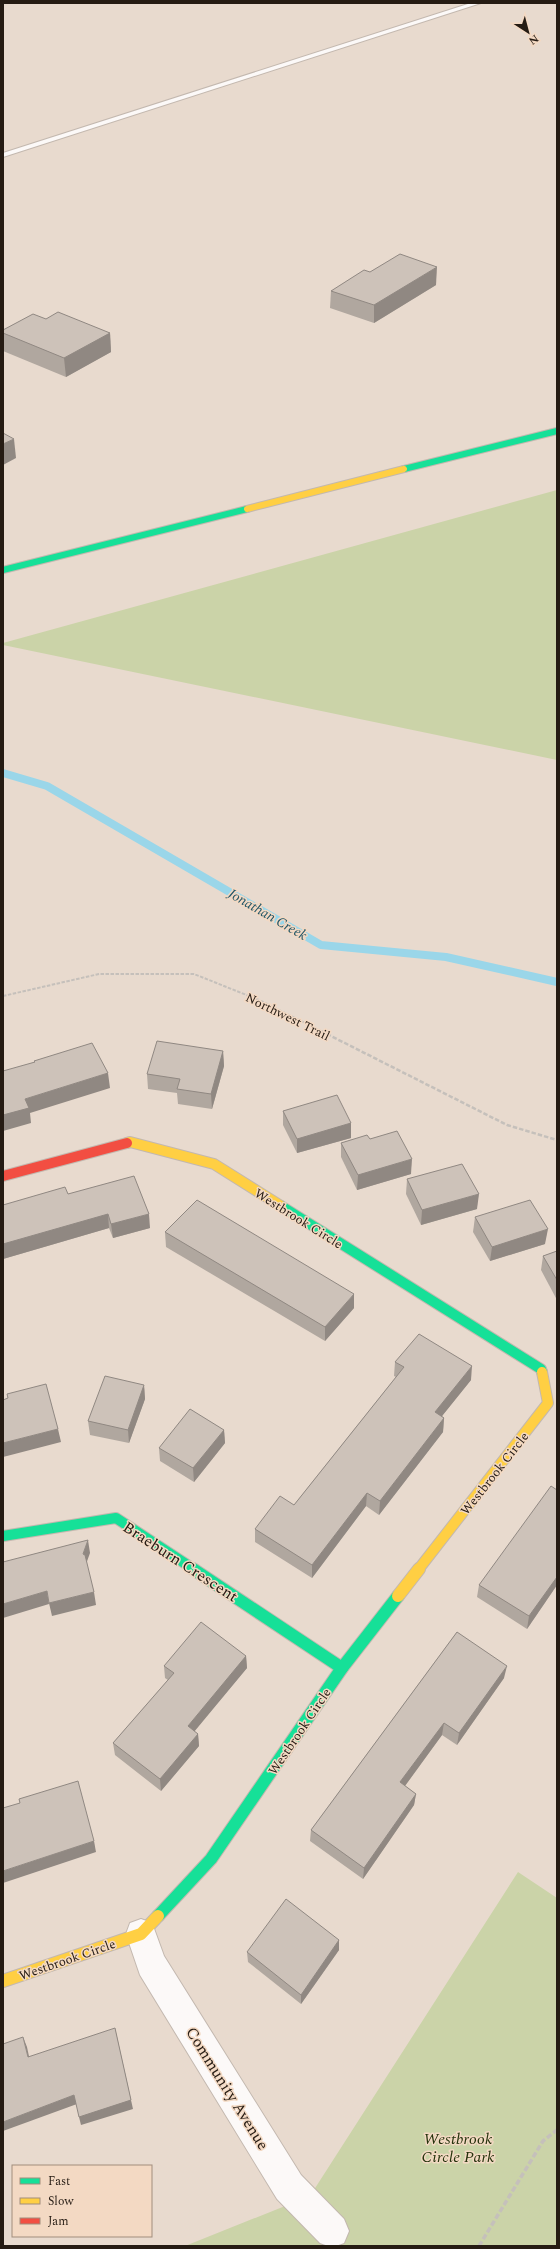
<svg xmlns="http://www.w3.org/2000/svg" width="560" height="2249" font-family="Spectral,serif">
	<rect width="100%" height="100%" fill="#e8dace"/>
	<!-- green -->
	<g fill="#cbd3a8">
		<polygon points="557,490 557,760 3,645 3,643"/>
		<polygon points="518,1872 557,1898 557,2246 185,2246 310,2196"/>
	</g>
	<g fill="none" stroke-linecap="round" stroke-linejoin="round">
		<!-- stream -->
		<polyline stroke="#9ad6e9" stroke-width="8" points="3,773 47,786 321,945 446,957 557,982"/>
		<!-- lane casing -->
		<g stroke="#c3b8af" stroke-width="2">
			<polygon id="lane" points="471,3 481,3 3,157 3,153"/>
		</g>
		<!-- street casing -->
		<g stroke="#c3b8af" stroke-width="2">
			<path id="street" d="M141 1919 152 1923 164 1956 301 2175 344 2219 349 2231 344 2243C335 2247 329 2247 320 2243L277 2199 140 1975 126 1934 130 1923Z"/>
		</g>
		<!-- fast-far2 casing -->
		<g stroke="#c3b8af" stroke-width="8">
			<g id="fast-far2">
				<polyline points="404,469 557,431"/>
				<polyline points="3,570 247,509"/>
			</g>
		</g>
		<!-- fast-far1 casing -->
		<g stroke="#c3b8af" stroke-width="12">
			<g id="fast-far1">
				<polyline points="281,1206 541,1369 542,1372"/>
				<polyline points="3,1536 116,1518 195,1570"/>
			</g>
		</g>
		<!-- fast casing -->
		<g stroke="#c3b8af" stroke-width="14">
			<g id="fast">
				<polyline points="193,1569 342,1668"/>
				<polyline points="158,1916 211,1859 342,1668 398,1596"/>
			</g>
		</g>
		<!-- slow-far2 casing -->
		<g stroke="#c3b8af" stroke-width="8">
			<polyline id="slow-far2" points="247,509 404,469"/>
		</g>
		<!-- slow-far1 casing -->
		<g stroke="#c3b8af" stroke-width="12">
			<g id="slow-far1">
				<polyline points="127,1143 130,1142 214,1164 281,1206"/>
				<polyline points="418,1570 548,1403 542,1372"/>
			</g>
		</g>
		<!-- slow casing -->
		<g stroke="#c3b8af" stroke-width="14">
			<g id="slow">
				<polyline points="398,1596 419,1569"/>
				<polyline points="3,1981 141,1934 158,1916"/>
			</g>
		</g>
		<!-- jam casing -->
		<g stroke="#c3b8af" stroke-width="12">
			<polyline id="jam" points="3,1176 127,1143"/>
		</g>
		<!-- path-far2 -->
		<polyline stroke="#c5c0bb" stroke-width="2" stroke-dasharray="3.5 1.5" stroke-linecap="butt" points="3,996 99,974 194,974 259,1000 323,1032"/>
		<!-- path-far1 -->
		<polyline stroke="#c5c0bb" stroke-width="2.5" stroke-dasharray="4.5 2" stroke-linecap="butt" points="321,1031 507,1125 557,1140"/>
		<!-- path -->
		<polyline stroke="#c5c0bb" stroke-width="3.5" stroke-dasharray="5.5 2.5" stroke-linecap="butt" points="479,2246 543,2141 557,2130"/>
		<!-- lane -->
		<use href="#lane" fill="#fcf9f8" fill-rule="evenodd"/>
		<!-- street -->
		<use href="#street" fill="#fcf9f8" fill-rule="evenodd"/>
		<!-- fast-far2 -->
		<use href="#fast-far2" stroke="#16e098" stroke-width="6"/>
		<!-- fast-far1 -->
		<use href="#fast-far1" stroke="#16e098" stroke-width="10"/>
		<!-- fast -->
		<use href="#fast" stroke="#16e098" stroke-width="12"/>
		<!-- slow-far2 -->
		<use href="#slow-far2" stroke="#ffcf43" stroke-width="6"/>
		<!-- slow-far1 -->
		<use href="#slow-far1" stroke="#ffcf43" stroke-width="10"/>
		<!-- slow -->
		<use href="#slow" stroke="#ffcf43" stroke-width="12"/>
		<!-- jam -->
		<use href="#jam" stroke="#f24e42" stroke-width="10"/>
	</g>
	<!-- wall -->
	<g fill="#b0a79f">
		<polygon points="370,272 436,285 374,323 330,308 331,291"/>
		<polygon points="46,319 110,333 111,352 66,377 3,351 3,330"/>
		<polygon points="223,1051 224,1066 212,1109 178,1104 177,1093 148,1089 147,1074"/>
		<polygon points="283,1111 351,1123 351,1138 297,1153 283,1125"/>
		<polygon points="370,1139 411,1174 357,1190 341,1157 341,1143"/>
		<polygon points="407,1179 477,1209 421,1225 406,1194"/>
		<polygon points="68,1194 150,1228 113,1238 109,1228 3,1259 3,1205"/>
		<polygon points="475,1217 545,1244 490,1261 473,1232"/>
		<polygon points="165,1232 354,1308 325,1341 166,1247"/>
		<polygon points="557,1251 557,1300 541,1270 543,1256"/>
		<polygon points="395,1362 471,1380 442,1416 444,1418 443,1432 379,1515 366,1506 312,1578 255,1542 255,1529 294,1505 396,1377 394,1376"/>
		<polygon points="144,1385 145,1399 129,1443 90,1435 88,1421"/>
		<polygon points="224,1430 225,1443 194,1482 160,1461 159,1448"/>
		<polygon points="557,1490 557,1585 527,1629 477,1597 479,1585"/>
		<polygon points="457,1632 504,1678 457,1745 442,1735 405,1786 416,1794 414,1805 363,1879 310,1841 311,1830"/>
		<polygon points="246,1656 247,1668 194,1731 198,1734 199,1746 161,1791 115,1755 113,1743 168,1680 165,1678 164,1666"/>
		<polygon points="339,1940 339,1950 301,2004 248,1962 247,1952"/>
	</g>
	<!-- shaded-wall -->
	<g fill="#908882">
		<polygon points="437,267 436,285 374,323 374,305"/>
		<polygon points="110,333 111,352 66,377 64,358"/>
		<polygon points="14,439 16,458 3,465 3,444"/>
		<polygon points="223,1051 224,1066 212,1109 211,1094"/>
		<polygon points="108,1073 110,1088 30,1113 31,1123 3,1131 3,1115 25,1099"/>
		<polygon points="351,1123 351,1138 297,1153 297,1139"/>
		<polygon points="412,1159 411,1174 357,1190 358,1175"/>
		<polygon points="479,1194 477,1209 421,1225 422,1210"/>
		<polygon points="108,1214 109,1228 3,1259 3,1244"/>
		<polygon points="149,1214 150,1228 113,1238 111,1224"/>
		<polygon points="548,1229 545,1244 490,1261 492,1247"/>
		<polygon points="354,1294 354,1308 325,1341 325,1327"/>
		<polygon points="472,1366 471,1380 434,1426 435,1412"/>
		<polygon points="144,1385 145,1399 129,1443 128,1430"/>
		<polygon points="444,1418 443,1432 379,1515 380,1501"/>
		<polygon points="58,1429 61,1442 3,1457 3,1443"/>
		<polygon points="224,1430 225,1443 194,1482 193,1468"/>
		<polygon points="367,1493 366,1506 312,1578 312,1565"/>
		<polygon points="88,1540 90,1553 85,1567 83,1554"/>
		<polygon points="557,1577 557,1585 527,1629 529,1616"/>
		<polygon points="47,1591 49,1604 3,1618 3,1604"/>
		<polygon points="94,1592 96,1605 52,1616 49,1603"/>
		<polygon points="246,1656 247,1668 189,1738 188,1726"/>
		<polygon points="507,1666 504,1678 457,1745 459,1733"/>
		<polygon points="444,1723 442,1735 399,1794 400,1782"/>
		<polygon points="198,1734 199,1746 161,1791 160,1779"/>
		<polygon points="416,1794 414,1805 363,1879 364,1868"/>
		<polygon points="94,1841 96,1852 3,1883 3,1871"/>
		<polygon points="339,1940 339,1950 301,2004 301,1995"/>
		<polygon points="115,2028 133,2109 81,2125 79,2117"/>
		<polygon points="23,2037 27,2047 31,2066 28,2057"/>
		<polygon points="74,2095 77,2104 3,2131 3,2122"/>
	</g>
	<!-- building -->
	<g fill="#cdc2b9" stroke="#908882">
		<polygon points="400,254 437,267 374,305 331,291 364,270 370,272"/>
		<polygon points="58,312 110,333 64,358 3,333 3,330 33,314 46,319"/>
		<polygon points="3,433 14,439 3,444"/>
		<polygon points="157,1041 223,1051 211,1094 177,1089 180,1079 147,1074"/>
		<polygon points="92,1043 108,1073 25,1099 29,1108 3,1115 3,1071 35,1062 34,1061"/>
		<polygon points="337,1095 351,1123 297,1139 283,1111"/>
		<polygon points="397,1131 412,1159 358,1175 341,1143 367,1135 370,1139"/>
		<polygon points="462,1164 479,1194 422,1210 407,1179"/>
		<polygon points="134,1176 149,1214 111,1224 108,1214 3,1244 3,1205 65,1187 68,1194"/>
		<polygon points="197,1200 354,1294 325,1327 165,1232"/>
		<polygon points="530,1200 548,1229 492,1247 475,1217"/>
		<polygon points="557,1251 557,1280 543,1256"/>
		<polygon points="419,1334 472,1366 435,1412 444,1418 380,1501 367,1493 312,1565 255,1529 280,1496 294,1505 404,1367 395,1362"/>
		<polygon points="105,1376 144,1385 128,1430 88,1421"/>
		<polygon points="46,1384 58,1429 3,1443 3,1400 8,1398 7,1394"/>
		<polygon points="190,1409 224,1430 193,1468 159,1448"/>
		<polygon points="551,1486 557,1490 557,1577 529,1616 479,1585"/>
		<polygon points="88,1540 83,1554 85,1555 94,1592 49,1603 47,1591 3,1604 3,1562"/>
		<polygon points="201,1622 246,1656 188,1726 198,1734 160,1779 113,1743 174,1673 164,1666"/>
		<polygon points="457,1632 507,1666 459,1733 444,1723 400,1782 416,1794 364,1868 311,1830"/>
		<polygon points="78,1781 94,1841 3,1871 3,1808 20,1803 19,1799"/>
		<polygon points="286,1899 339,1940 301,1995 247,1952"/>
		<polygon points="115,2028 131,2100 79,2117 74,2095 3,2122 3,2044 23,2037 28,2057"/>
	</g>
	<g text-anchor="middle" stroke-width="3" stroke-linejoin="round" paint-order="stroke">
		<!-- street labels -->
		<g font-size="13" fill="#251b13" stroke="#f3d9c3">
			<text transform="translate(288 1016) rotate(26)" y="5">Northwest Trail</text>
			<text transform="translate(299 1218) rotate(32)" y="5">Westbrook Circle</text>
			<text transform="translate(494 1473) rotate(-52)" y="5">Westbrook Circle</text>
			<text transform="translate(299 1731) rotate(-56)" y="5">Westbrook Circle</text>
			<text transform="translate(67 1959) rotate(-19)" y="5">Westbrook Circle</text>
		</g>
		<!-- water labels -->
		<g font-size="14" font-style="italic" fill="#225667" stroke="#f3d9c3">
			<text transform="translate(268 914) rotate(30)" y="5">Jonathan Creek</text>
		</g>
		<!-- near-street labels -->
		<g font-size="16" fill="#251b13" stroke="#f3d9c3">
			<text transform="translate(181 1561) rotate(33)" y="6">Braeburn Crescent</text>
			<text transform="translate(228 2088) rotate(58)" y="6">Community Avenue</text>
		</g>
		<!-- near-park labels -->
		<g font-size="16" font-style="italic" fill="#26330d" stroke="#f3d9c3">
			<text x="458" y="2144">Westbrook<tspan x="458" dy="18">Circle Park</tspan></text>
		</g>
	</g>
	<!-- border -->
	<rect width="560" height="2249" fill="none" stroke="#251b13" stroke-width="8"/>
	<!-- legend -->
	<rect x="12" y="2165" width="140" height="72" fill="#f3d9c3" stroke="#a18d7d"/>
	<rect x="20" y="2178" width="20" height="6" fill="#16e098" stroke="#a18d7d"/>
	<text x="48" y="2185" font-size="12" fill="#251b13">Fast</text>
	<rect x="20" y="2198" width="20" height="6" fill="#ffcf43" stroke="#a18d7d"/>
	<text x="48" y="2205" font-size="12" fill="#251b13">Slow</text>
	<rect x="20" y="2218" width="20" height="6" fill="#f24e42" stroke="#a18d7d"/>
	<text x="48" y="2225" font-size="12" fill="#251b13">Jam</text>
	<!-- north arrow -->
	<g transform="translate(528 32) rotate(144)" stroke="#f3d9c3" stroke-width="3" paint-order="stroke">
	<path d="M0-3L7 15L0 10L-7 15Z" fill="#251b13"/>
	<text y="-6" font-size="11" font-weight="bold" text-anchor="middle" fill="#251b13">N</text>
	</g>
</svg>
